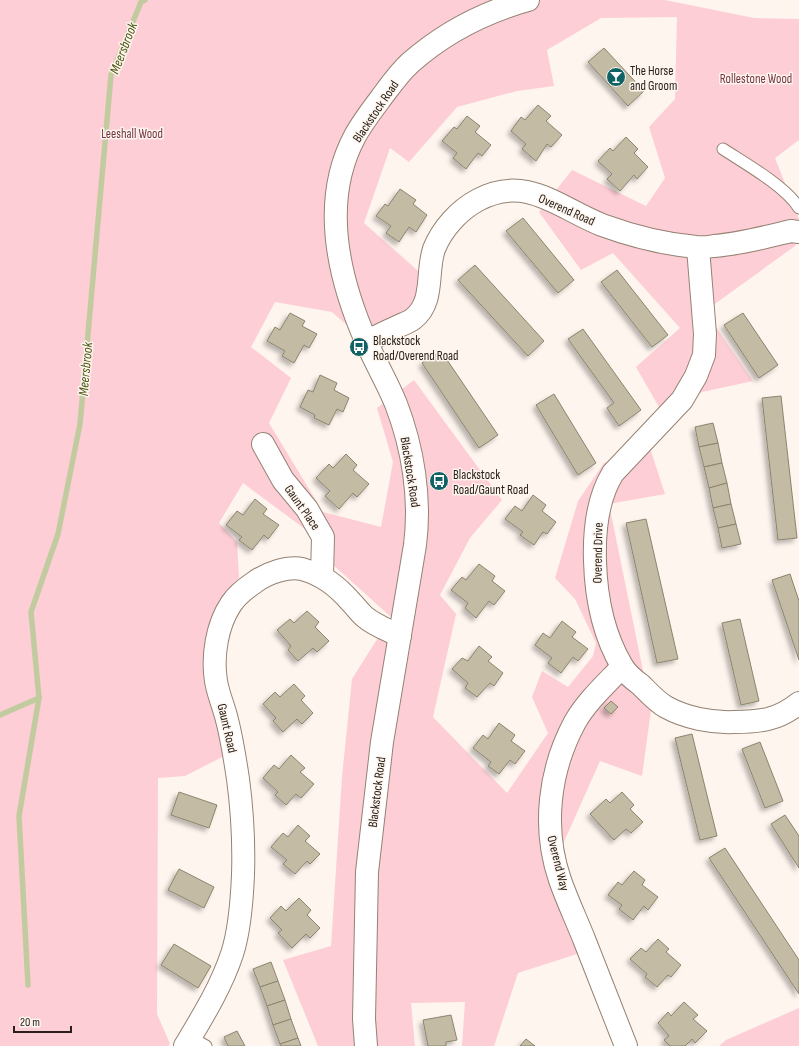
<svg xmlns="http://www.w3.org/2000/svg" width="799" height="1046" font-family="'Sofia Sans Condensed',sans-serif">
	<defs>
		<filter id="shadow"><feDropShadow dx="-3.5" dy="3.5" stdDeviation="2" flood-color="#0004"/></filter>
	</defs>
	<rect width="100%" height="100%" fill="#fef5ee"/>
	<!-- green -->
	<g fill="#fdced5">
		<polygon points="0,0 665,0 754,18 799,19 799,140 775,158 799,219 799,229 795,246 705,311 753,381 702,392 663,414 636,367 680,328 613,253 581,270 539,212 572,170 646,206 665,178 649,127 675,99 677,17 601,18 547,50 554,86 517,91 457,107 409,162 390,148 364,223 425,277 419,305 365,341 332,312 275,302 251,347 291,378 269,423 323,512 381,527 393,462 377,408 414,380 502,500 470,538 440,595 456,614 433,717 507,793 548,733 532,697 542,671 568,687 593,656 596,643 575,599 555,578 578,501 604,463 650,448 665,494 609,504 651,710 642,776 600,761 551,871 580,953 518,973 494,1046 462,1046 465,1002 411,1003 415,1046 318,1046 283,960 331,946 342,777 352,679 391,617 332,564 317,538 243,483 219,523 237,542 239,578 219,600 210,627 226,755 185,776 158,778 157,1014 170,1044 168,1046 0,1046"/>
		<polygon points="799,1008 799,1046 719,1046 726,1040"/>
	</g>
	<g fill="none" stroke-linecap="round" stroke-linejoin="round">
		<!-- stream -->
		<g stroke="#c1cb9f" stroke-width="5.5">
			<polyline points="0,715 39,698 31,612 58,534 80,424 111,75 141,2 145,0"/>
			<polyline points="28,985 19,816 39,698"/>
		</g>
	</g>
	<!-- building -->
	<g fill="#c3bba3" stroke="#8c846d" filter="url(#shadow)">
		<polygon points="604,48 644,91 628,106 588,62"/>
		<polygon points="538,105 551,116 546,121 562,135 551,147 547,144 536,161 522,149 526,144 511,131 521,117 525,120"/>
		<polygon points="467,116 480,126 475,132 491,145 482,156 478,153 466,169 453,158 457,153 442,141 454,127 457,129"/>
		<polygon points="626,137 638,149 634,153 648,167 637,179 634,175 620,191 607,179 612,174 598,161 610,148 613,151"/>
		<polygon points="400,189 416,200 413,204 427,215 416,232 409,227 399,242 386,233 391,226 376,216 385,204 388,206"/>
		<polygon points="523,218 574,280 558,293 506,231"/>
		<polygon points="475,265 544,341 528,356 458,280"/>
		<polygon points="617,270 668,335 652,347 601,282"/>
		<polygon points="290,313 305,321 302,326 317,334 309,348 304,345 294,363 282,356 285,351 267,341 275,327 280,330"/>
		<polygon points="743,313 778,365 759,378 724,325"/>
		<polygon points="583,329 641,410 619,426 607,408 614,403 568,339"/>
		<polygon points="441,351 498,435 479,448 422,363"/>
		<polygon points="320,375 337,383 334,390 349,398 343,412 337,409 329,425 314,418 315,415 300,407 308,390 313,392"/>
		<polygon points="554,394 596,463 578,475 536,405"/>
		<polygon points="781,396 797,538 778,540 762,398"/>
		<polygon points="713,423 718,443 699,447 695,427"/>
		<polygon points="718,443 722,463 704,467 699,447"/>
		<polygon points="346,454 357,465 353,470 369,484 357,497 353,493 339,509 325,496 330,491 316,478 329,464 333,468"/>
		<polygon points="722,463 727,483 709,488 704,467"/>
		<polygon points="727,483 731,504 713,508 709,488"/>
		<polygon points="533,495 546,505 542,511 556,522 547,534 543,532 534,545 520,535 523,532 505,519 515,506 522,511"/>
		<polygon points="255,499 267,509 263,514 279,525 268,539 264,535 252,550 239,540 242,537 226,525 237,511 243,515"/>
		<polygon points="731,504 736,524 718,528 713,508"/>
		<polygon points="646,519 678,659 657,663 626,523"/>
		<polygon points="736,524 741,544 722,548 718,528"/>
		<polygon points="479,564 495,576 492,581 505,591 494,605 489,601 476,618 465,608 468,603 451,590 462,577 466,580"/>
		<polygon points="790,574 799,601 799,660 772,580"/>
		<polygon points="307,611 319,622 315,627 329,641 317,652 313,648 298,661 288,650 291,646 277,630 290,619 294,623"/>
		<polygon points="740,619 759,701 741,705 722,623"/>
		<polygon points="562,621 576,632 572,637 588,649 578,661 573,657 561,673 548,663 552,658 535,645 543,633 550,638"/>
		<polygon points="479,646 492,657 488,661 503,673 494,686 490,683 477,697 465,688 468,683 452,669 462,658 468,661"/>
		<polygon points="294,684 305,696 301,700 313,713 302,724 297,719 283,732 273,721 276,718 263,704 275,692 280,697"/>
		<polygon points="611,701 618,707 611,714 604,708"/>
		<polygon points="499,723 515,735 511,741 525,751 515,764 510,760 499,774 488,766 491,762 473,748 483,735 488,739"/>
		<polygon points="692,734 717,836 700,840 675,738"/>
		<polygon points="760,742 783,801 765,808 742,749"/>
		<polygon points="291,755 305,768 300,772 314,784 301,798 296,794 286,805 275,795 278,792 263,778 274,765 279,769"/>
		<polygon points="179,792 217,805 209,828 171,815"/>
		<polygon points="622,792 634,805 630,809 643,822 631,833 626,829 614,840 590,814 606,799 610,803"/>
		<polygon points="785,815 799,836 799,868 771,824"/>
		<polygon points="298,825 310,836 305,841 320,854 310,864 307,861 295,874 283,864 287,860 271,847 283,833 288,837"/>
		<polygon points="725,848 799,960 799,994 709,858"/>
		<polygon points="179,869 214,887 204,908 168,890"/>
		<polygon points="634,871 645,880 642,885 658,897 648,910 644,906 633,920 619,909 622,905 608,895 618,882 622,885"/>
		<polygon points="299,898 311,910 307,915 320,928 310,938 306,934 292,948 278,933 282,930 270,918 281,906 286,911"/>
		<polygon points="658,939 669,949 666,952 681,965 671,977 668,975 657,987 645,977 647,974 630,959 641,948 646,952"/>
		<polygon points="174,944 211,966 198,988 161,965"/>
		<polygon points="271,962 278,981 260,987 253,969"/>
		<polygon points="278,981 285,1000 267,1006 260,987"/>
		<polygon points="285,1000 291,1019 273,1025 267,1006"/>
		<polygon points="684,1002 698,1015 693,1019 707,1031 695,1043 692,1039 685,1046 670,1046 664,1040 669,1036 658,1023 668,1012 671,1016"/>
		<polygon points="451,1015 457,1040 446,1042 446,1046 428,1046 423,1020"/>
		<polygon points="291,1019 298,1038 280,1044 273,1025"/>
		<polygon points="237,1031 245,1046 228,1046 224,1037"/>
		<polygon points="298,1038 301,1046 281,1046 280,1044"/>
		<polygon points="526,1039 535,1046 520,1046"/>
	</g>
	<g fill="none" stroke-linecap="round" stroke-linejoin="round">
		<!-- service casing -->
		<g stroke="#958272" stroke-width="13">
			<g id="service">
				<path d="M723 149C746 164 785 186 799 208"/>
				<polyline points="190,1037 206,1046"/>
			</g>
		</g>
		<!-- minor casing -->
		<g stroke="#958272" stroke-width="24">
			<g id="minor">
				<path d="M698 248 705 334 704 355 696 376 682 400 613 473C597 499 594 531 595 561 596 597 603 634 622 666 626 673 634 680 641 685 649 693 657 702 666 707 686 718 712 723 734 722 760 722 778 720 799 703"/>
				<path d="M366 342C377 336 388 331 399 326 403 324 409 322 413 319 435 302 426 272 434 249 442 229 459 210 478 200 526 174 559 208 602 225 632 236 664 244 696 247 702 248 708 247 714 246 740 244 766 237 791 231L799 232"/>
				<polyline points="263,444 283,480 307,509 323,537 322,576"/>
				<path d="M622 667C606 684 587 701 575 722 549 770 542 828 560 880 567 900 576 919 584 939 598 975 612 1010 626 1046"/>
				<path d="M185 1046C203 1016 221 987 232 954 239 933 242 898 243 875 244 845 242 809 238 779 235 759 232 739 227 720 224 707 218 694 216 681 212 656 217 625 231 604 237 595 246 588 255 582 267 573 288 566 302 569 323 575 337 586 351 602 356 607 360 613 365 617 374 625 388 630 400 636"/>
			</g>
		</g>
		<!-- tertiary casing -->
		<g stroke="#958272" stroke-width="24">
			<path id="tertiary" d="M366 1046 364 1019 367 872 382 742 415 545C421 498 413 448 396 404 387 382 375 362 366 341 338 277 320 201 355 136 362 123 372 110 381 98 390 86 399 73 410 63 444 33 485 12 528 0"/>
		</g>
		<!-- service -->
		<use href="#service" stroke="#fff" stroke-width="11"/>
		<!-- minor -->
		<use href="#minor" stroke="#fff" stroke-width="22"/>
		<!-- tertiary -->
		<use href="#tertiary" stroke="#fff" stroke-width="22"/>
	</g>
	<!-- icons -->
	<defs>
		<g id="bar-disc" transform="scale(1)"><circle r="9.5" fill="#116267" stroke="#fef5ee"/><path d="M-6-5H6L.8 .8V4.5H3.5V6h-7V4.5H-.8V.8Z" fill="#fff"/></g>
		<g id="bus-disc" transform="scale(1)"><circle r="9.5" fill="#116267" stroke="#fef5ee"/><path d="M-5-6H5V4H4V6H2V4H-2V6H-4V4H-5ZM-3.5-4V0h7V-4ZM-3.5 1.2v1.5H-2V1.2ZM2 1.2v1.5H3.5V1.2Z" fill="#fff"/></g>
	</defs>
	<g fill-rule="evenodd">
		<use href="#bar-disc" x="616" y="77"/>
		<use href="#bus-disc" x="359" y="347"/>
		<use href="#bus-disc" x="439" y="481"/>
	</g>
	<g text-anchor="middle" stroke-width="3" stroke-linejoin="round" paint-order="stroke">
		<!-- poi labels -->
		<g font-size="13" fill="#28211a" stroke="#fef5ee" text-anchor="start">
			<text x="630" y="75">The Horse<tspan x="630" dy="15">and Groom</tspan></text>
			<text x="373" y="345">Blackstock<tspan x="373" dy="15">Road/Overend Road</tspan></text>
			<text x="453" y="479">Blackstock<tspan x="453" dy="15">Road/Gaunt Road</tspan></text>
		</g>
		<!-- park labels -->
		<g font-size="13" fill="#743543" stroke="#fef5ee">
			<text x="756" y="83">Rollestone Wood</text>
			<text x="132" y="138">Leeshall Wood</text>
		</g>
		<!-- street labels -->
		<g font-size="13" fill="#28211a" stroke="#fef5ee">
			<text transform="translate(375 111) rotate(-56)" y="5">Blackstock Road</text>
			<text transform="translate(567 209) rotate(24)" y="5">Overend Road</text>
			<text transform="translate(411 472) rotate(81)" y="5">Blackstock Road</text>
			<text transform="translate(303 507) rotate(55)" y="5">Gaunt Place</text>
			<text transform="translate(597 553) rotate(-89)" y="5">Overend Drive</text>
			<text transform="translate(228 728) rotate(77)" y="5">Gaunt Road</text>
			<text transform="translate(376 792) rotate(-83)" y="5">Blackstock Road</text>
			<text transform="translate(559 863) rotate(76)" y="5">Overend Way</text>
		</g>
		<!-- water labels -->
		<g font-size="14" font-style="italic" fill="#4d5814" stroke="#fef5ee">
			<text transform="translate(123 48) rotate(-69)" y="5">Meersbrook</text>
			<text transform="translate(85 369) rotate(-85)" y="5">Meersbrook</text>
		</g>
	</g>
	<!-- scale -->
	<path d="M14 1026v6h57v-6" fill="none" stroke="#28211a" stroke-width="2"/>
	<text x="20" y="1026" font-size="12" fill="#28211a" stroke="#fef5ee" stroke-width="3" paint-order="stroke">20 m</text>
</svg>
